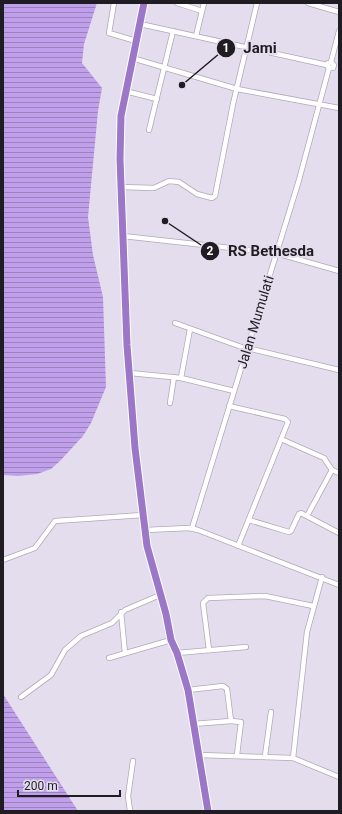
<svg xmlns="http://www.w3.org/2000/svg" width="342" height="814" font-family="Roboto,sans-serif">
	<defs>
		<pattern id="water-rules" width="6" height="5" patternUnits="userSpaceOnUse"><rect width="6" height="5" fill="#c0a0ea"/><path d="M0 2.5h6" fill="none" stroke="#9b82bd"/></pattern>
	</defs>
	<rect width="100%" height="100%" fill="#e4ddee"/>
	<!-- water -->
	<g fill="url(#water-rules)">
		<polygon points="3,3 97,3 84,44 82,63 102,88 98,111 88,217 93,255 103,297 106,387 91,423 83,436 60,461 51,469 37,474 18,476 3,475"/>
		<polygon points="3,694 78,811 3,811"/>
	</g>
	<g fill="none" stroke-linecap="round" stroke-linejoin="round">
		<!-- minor casing -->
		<g stroke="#afa9b8" stroke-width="6">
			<g id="minor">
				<polyline points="114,3 109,33 136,41"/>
				<polyline points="177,3 202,11"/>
				<polyline points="308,3 339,12"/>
				<polyline points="140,24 327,65"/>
				<polyline points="196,36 204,3"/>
				<polyline points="132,58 237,89 339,108"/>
				<polyline points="331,62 339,31"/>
				<polyline points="328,63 332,63 334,65 333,68 329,68"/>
				<polyline points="125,91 157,99"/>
				<polyline points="149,130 173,31"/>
				<polyline points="121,187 154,188 169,181 179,182 197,194 212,198 215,196 233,104 257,3"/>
				<polyline points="123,236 276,253 339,271"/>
				<polyline points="175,323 247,349"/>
				<polyline points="247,348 339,370"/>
				<polyline points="130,373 181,378 234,391"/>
				<polyline points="181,378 190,329"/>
				<polyline points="170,403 174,377"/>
				<polyline points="229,406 285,419 288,422 238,546"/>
				<polyline points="281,439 324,458 332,470"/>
				<polyline points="307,516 332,470 339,473"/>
				<polyline points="249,520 289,532 291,531 299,514 301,513 339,533"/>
				<polyline points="192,528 299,180 329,68 327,65"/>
				<polyline points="145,530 189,528 198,530 339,585"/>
				<polyline points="3,560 35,548 55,521 143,515"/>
				<polyline points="121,612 125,653"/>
				<polyline points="209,650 203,603 208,598 265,596 313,606"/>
				<polyline points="177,653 246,647"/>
				<polyline points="109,658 171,640"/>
				<polyline points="188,690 223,686 227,689 231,721 193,724"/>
				<polyline points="21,697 51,675 65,650 81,636 112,623 125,610 160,595"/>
				<polyline points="231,721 241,722 237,755"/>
				<polyline points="198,755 293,758 307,632 322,577"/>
				<polyline points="265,756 271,712"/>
				<polyline points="293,758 339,777"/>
				<polyline points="130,811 128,796 133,761"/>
			</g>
		</g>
		<!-- highway casing -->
		<g stroke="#fff" stroke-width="9">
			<polyline id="highway" points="144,3 121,116 120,159 127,345 135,448 147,546 166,614 171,640 177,653 188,690 208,811"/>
		</g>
		<!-- minor -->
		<use href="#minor" stroke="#fff" stroke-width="4.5"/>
		<!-- highway -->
		<use href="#highway" stroke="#9c77c8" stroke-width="7"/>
	</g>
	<g text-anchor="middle" stroke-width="4" stroke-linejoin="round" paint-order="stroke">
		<!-- street labels -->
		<g font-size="14" fill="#1f1d23" stroke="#e4ddee">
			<text transform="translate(255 322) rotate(-73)" y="5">Jalan Mumulati</text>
		</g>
	</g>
	<!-- callouts -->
	<path fill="none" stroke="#1f1d23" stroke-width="1.5" d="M182 85L226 48M165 221L210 251"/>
	<g fill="#1f1d23" stroke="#e4ddee" stroke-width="1.5">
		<circle cx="182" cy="85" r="4"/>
		<circle cx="165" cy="221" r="4"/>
		<circle cx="226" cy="48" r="10"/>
		<circle cx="210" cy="251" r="10"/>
	</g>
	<g font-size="12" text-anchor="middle" font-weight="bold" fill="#fff">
		<text x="226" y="52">1</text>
		<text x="210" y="255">2</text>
	</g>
	<g font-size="15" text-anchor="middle" font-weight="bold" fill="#1f1d23" stroke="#e4ddee" stroke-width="4" stroke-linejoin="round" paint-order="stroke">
		<text x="260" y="53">Jami</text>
		<text x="271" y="256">RS Bethesda</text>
	</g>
	<!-- border -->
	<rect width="342" height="814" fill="none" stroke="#1f1d23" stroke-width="8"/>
	<!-- scale -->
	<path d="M18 790v6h102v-6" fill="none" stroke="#1f1d23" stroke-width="2"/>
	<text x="24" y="790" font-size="12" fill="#1f1d23" stroke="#e4ddee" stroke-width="3" paint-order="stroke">200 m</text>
</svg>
